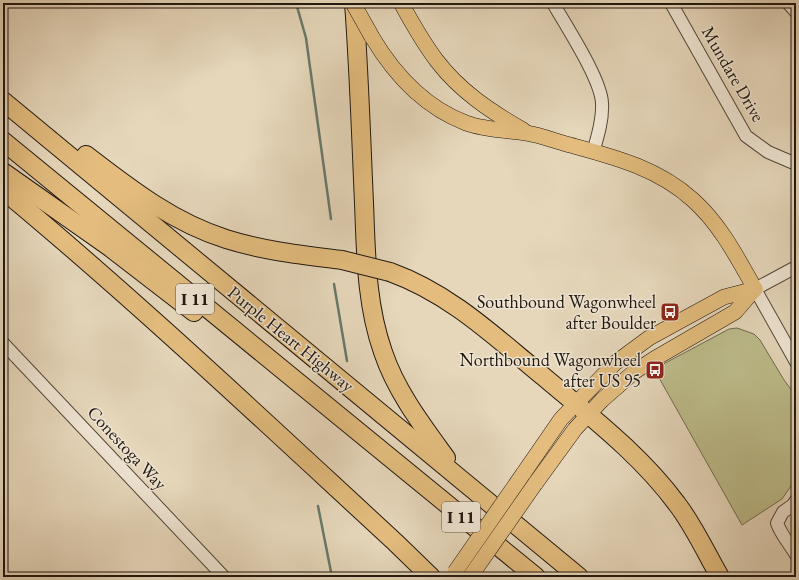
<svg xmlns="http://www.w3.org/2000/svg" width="799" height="580" font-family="'EB Garamond',serif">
	<rect width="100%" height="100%" fill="#e6d7bb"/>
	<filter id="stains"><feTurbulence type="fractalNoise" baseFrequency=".005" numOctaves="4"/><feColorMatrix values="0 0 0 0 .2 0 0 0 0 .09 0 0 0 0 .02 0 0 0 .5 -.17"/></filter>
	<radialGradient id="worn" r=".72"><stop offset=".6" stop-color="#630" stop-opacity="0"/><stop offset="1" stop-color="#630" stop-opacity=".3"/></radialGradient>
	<!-- green -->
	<polygon fill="#bdbc8b" stroke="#6e6a4d" points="737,328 754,334 760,340 784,380 796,396 796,479 782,499 742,525 654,369 729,329"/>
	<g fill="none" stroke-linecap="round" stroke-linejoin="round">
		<!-- stream -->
		<g stroke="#67796c" stroke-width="2.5">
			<polyline points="296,3 306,38 331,219"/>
			<polyline points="334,284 347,361"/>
			<polyline points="318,506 332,577"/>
		</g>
		<!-- minor casing -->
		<g stroke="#52473a" stroke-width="14">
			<g id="minor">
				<path d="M553 3C566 26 601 79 602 103 603 119 598 136 593 152"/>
				<polyline points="671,3 746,136 768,152 796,164"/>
				<polyline points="788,3 796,12"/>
				<polyline points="796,267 755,289 796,362"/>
				<polyline points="3,343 224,577"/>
				<path d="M796 500 793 505 783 512 777 523C781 535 790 544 796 555"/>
			</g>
		</g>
		<!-- major casing -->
		<g stroke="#20170f" stroke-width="16">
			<g id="major">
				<path d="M401 3C412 23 423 43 437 61 460 91 490 111 523 130"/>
				<path d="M372 37C394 74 424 107 466 123 485 130 506 130 526 133 540 135 555 141 570 145 614 157 658 168 693 200 720 224 737 257 755 289"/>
				<polyline points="523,474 561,419 615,363 649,338 724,297 755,289"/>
				<polyline points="535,484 575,429 602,400 634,372 654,359 735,312 755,289"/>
			</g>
		</g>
		<!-- highway casing -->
		<g stroke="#20170f" stroke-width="20">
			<g id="highway">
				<path d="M354 3C359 69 361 136 364 203 366 253 366 304 383 352 396 391 422 425 446 458"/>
				<polyline points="3,101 579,577"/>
				<polyline points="3,141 536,577"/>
				<path d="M86 155C129 188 172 222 226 239 264 251 303 255 342 260"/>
				<polyline points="3,172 111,248 194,312"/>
				<path d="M3 190C138 302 266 423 395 542L431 577"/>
				<path d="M390 272C451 294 495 337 544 377 590 416 641 455 677 504 694 526 706 553 720 577"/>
			</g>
		</g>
		<!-- minor -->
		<use href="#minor" stroke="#efe5d3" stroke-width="12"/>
		<!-- major -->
		<use href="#major" stroke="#e3bc7e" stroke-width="15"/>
		<!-- highway -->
		<use href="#highway" stroke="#e3bc7e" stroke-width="18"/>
		<!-- major-bridge casing -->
		<g stroke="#20170f" stroke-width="16" stroke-linecap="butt">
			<g id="major-bridge">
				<polyline points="353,3 372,37"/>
				<polyline points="455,572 523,474"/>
				<polyline points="470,577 535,484"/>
			</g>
		</g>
		<!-- highway-bridge casing -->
		<g stroke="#20170f" stroke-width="20" stroke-linecap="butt">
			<polyline id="highway-bridge" points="342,260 390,272"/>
		</g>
		<!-- major-bridge -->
		<use href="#major-bridge" stroke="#e3bc7e" stroke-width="15"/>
		<!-- highway-bridge -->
		<use href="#highway-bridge" stroke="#e3bc7e" stroke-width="18"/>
	</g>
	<!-- icons -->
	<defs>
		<g id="bus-square" transform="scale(1)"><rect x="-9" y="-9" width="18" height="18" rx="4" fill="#8f2418" stroke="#efe5d3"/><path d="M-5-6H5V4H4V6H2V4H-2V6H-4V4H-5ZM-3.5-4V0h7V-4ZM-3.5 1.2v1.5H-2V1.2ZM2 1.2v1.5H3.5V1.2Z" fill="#fff"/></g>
	</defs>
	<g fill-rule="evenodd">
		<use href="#bus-square" x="670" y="312"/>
		<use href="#bus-square" x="655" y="370"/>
	</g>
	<g text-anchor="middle" stroke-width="3" stroke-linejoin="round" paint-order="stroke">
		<!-- shield labels -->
		<g fill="#efe5d3" stroke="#5e554a" stroke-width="1">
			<rect x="176" y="284" width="38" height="30" rx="3"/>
			<rect x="442" y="502" width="38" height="30" rx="3"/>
		</g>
		<g font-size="17" font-weight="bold" fill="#20170f">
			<text x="195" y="305">I 11</text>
			<text x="461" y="523">I 11</text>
		</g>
		<!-- street labels -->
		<g font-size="18" fill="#20170f" stroke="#efe5d3">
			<text transform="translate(733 74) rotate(60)" y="6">Mundare Drive</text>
			<text transform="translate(291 339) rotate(39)" y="6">Purple Heart Highway</text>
			<text transform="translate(127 448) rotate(47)" y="6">Conestoga Way</text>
		</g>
		<!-- poi labels -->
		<g font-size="18" fill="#20170f" stroke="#efe5d3" text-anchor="end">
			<text x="656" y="308">Southbound Wagonwheel<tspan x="656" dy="21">after Boulder</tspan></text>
			<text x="641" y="366">Northbound Wagonwheel<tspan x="641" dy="21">after US 95</tspan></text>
		</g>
	</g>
	<!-- margin -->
	<rect width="799" height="580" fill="none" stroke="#e6d7bb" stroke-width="16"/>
	<rect x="4" y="4" width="791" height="572" fill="none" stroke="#20170f" stroke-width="2"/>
	<rect x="8" y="8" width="783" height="564" fill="none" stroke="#20170f"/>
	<rect width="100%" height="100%" filter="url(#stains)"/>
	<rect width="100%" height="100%" fill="url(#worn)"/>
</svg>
